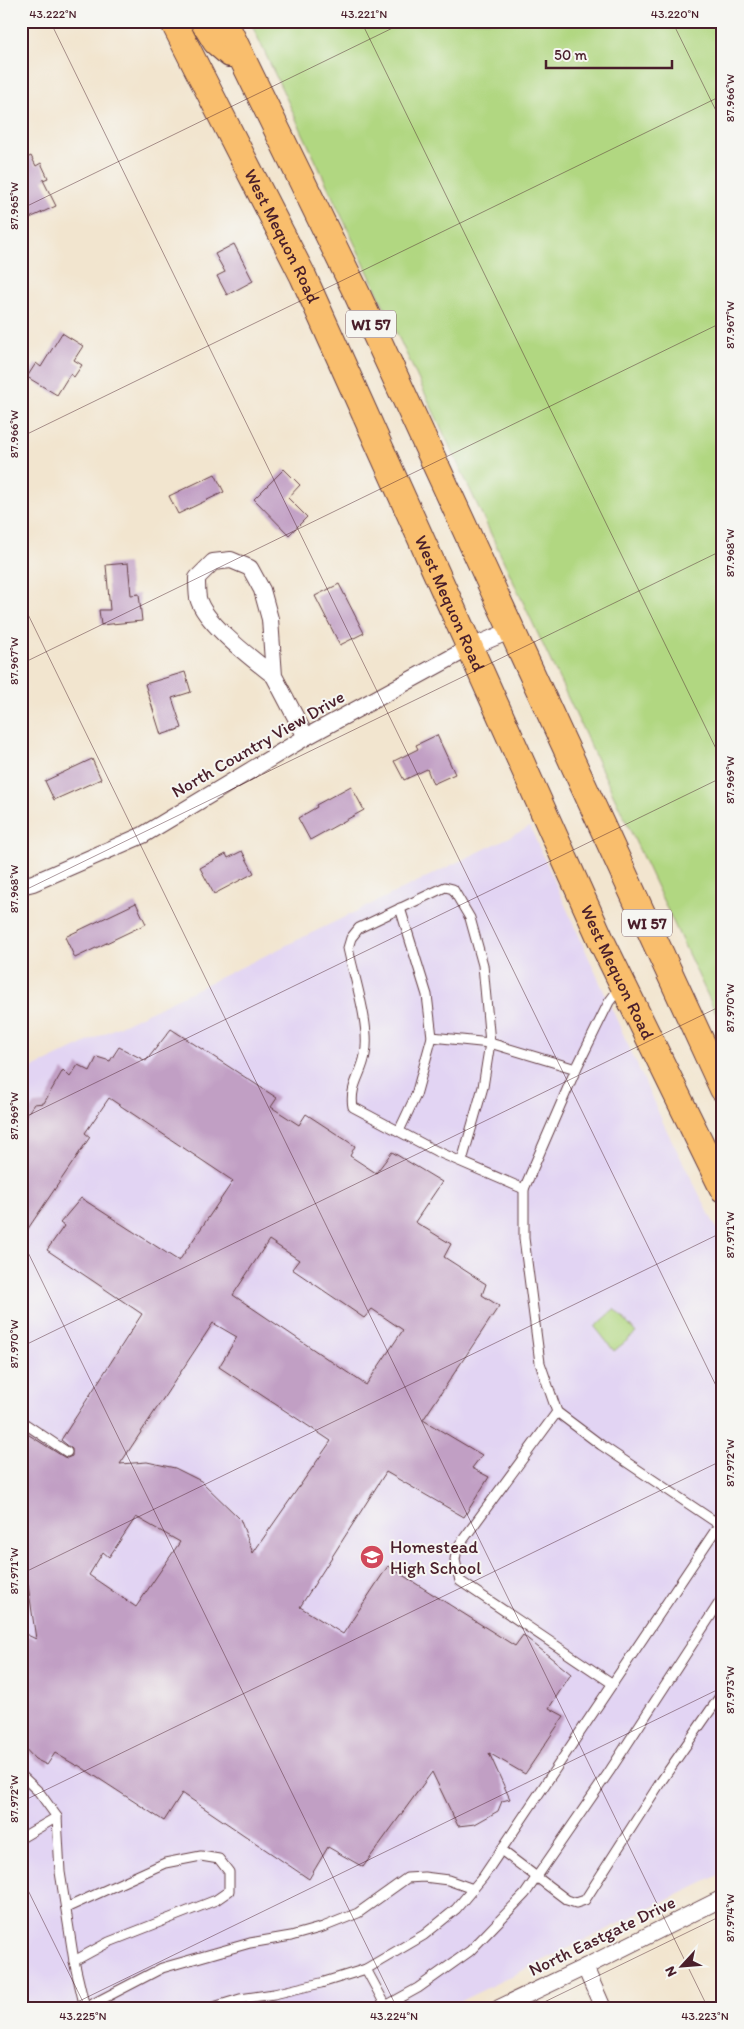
<svg xmlns="http://www.w3.org/2000/svg" width="744" height="2029" font-family="Itim,sans-serif">
	<rect width="100%" height="100%" fill="#f6f6f2"/>
	<filter id="ink" filterUnits="userSpaceOnUse"><feTurbulence type="fractalNoise" baseFrequency=".02" numOctaves="2"/><feDisplacementMap in="SourceGraphic" scale="10" xChannelSelector="R" yChannelSelector="G"/><feConvolveMatrix kernelMatrix="1 2 1 2 8 2 1 2 1" color-interpolation-filters="sRGB"/></filter>
	<filter id="wash" filterUnits="userSpaceOnUse"><feTurbulence type="fractalNoise" baseFrequency=".0096" numOctaves="4" result="noise"/><feDisplacementMap in="SourceGraphic" scale="20" xChannelSelector="R" yChannelSelector="G"/><feGaussianBlur stdDeviation="1.12" result="paint"/><feColorMatrix in="noise" values="0 0 0 0 0 0 0 0 0 0 0 0 0 0 0 0 0 1.4 0 .05"/><feComposite in="paint" operator="in"/></filter>
	<g filter="url(#wash)">
		<rect width="100%" height="100%" fill="#f2e5cf"/>
		<!-- built -->
		<polygon fill="#e2d4f3" points="530,827 665,1127 723,1241 723,1873 446,2008 21,2008 21,1074"/>
		<!-- green -->
		<g fill="#b1d781" stroke="#7e7b56">
			<polygon points="250,21 723,21 723,1028"/>
			<polygon points="615,1309 636,1333 614,1351 595,1327"/>
		</g>
		<g id="blocks">
			<!-- building -->
			<g fill="#c19fc4" fill-rule="evenodd">
				<polygon points="31,156 36,166 41,163 48,178 43,180 56,206 21,222 21,161"/>
				<polygon points="234,244 253,281 227,295 217,276 225,272 215,254"/>
				<polygon points="62,333 83,346 74,360 82,365 74,377 70,374 57,395 27,377 36,363 41,367"/>
				<polygon points="284,469 300,485 288,498 307,517 289,535 254,499"/>
				<polygon points="215,474 224,492 178,514 169,496"/>
				<polygon points="128,563 131,595 139,594 142,621 101,625 99,610 110,610 106,565"/>
				<polygon points="339,584 364,633 340,645 315,596"/>
				<polygon points="185,672 191,692 172,698 182,728 161,735 145,684"/>
				<polygon points="437,735 455,774 433,784 427,769 404,780 394,761 418,749 416,745"/>
				<polygon points="92,759 101,779 54,800 45,781"/>
				<polygon points="351,786 364,810 310,840 298,818 317,807 316,805"/>
				<polygon points="242,851 254,873 214,894 200,868 226,854 228,858"/>
				<polygon points="136,903 146,924 75,958 65,937"/>
				<path d="M171 1029 277 1098 271 1107 299 1125 306 1114 355 1146 350 1156 376 1173 392 1152 442 1182 415 1222 451 1244 444 1257 486 1284 482 1295 499 1306 423 1420 482 1455 472 1468 489 1477 464 1517 386 1472 300 1607 343 1634 388 1566 515 1646 523 1635 571 1674 549 1708 564 1716 525 1774 489 1753 510 1799 502 1801 498 1811 475 1824 458 1826 432 1772 363 1867 328 1847 309 1879 182 1793 164 1821 78 1765 77 1766 55 1753 47 1765 35 1759 21 1744V1632L36 1639 28 1585 21 1581V1430L64 1457 67 1458 72 1456V1449L61 1440 142 1314 47 1250 64 1226 60 1223 81 1198 179 1261 233 1181 109 1098 85 1133 90 1137 21 1239V1123L34 1104 44 1103 63 1070 70 1077 78 1065 90 1071 97 1057 110 1061 119 1047 146 1061ZM269 1240 299 1260 292 1269 364 1318 372 1309 403 1330 366 1385 233 1295ZM213 1323 237 1337 219 1367 331 1441 253 1553 240 1519 201 1481 175 1468 147 1462 120 1464ZM136 1517 180 1542 136 1607 89 1575 103 1552 109 1557Z"/>
			</g>
		</g>
	</g>
	<g filter="url(#ink)">
		<use href="#blocks" fill-opacity="0" stroke="#633d44" stroke-width="1"/>
		<g fill="none" stroke-linecap="round" stroke-linejoin="round">
			<!-- lane casing -->
			<g stroke="#633d44" stroke-width="11">
				<g id="lane">
					<polyline points="432,1037 490,1043 576,1069 524,1189 524,1238 540,1363 557,1412 601,1445 723,1527"/>
					<polyline points="576,1069 609,1002 621,986"/>
					<polyline points="399,1131 416,1095 432,1037 427,995 400,908"/>
					<path d="M462 1161 483 1087 490 1043 483 965 470 918 453 889 445 887 359 928 351 938 348 948C354 977 371 1027 365 1055 362 1074 349 1086 353 1107L436 1151 524 1189"/>
					<polyline points="557,1412 457,1548 455,1560 460,1581 613,1684"/>
					<polyline points="21,1421 67,1452"/>
					<polyline points="21,1775 39,1792 57,1817"/>
					<polyline points="21,1838 57,1817 60,1872 74,1961 85,2008"/>
					<polyline points="501,1850 567,1900 576,1903 585,1900 660,1783 723,1692"/>
					<polyline points="66,1908 165,1863 201,1856 219,1859 229,1872 229,1891 216,1900 109,1942 74,1961"/>
					<polyline points="366,1969 387,2008"/>
					<polyline points="85,2008 162,1968 250,1943 291,1936 323,1927 358,1913 407,1878 424,1877 448,1880 473,1889"/>
					<polyline points="210,2008 240,1999 274,1994 321,1983 366,1969 424,1935 456,1909 483,1877 723,1519"/>
					<polyline points="382,2008 418,1988 470,1951 525,1894 609,1772 723,1597"/>
				</g>
			</g>
			<!-- street casing -->
			<g stroke="#633d44" stroke-width="18">
				<g id="street">
					<path d="M274 676C254 660 204 623 198 598 197 591 197 584 197 578L213 562 231 560 250 568 262 590 270 619 274 676 306 737"/>
					<polyline points="21,886 33,883 143,835 306,737 469,648 512,630"/>
					<polyline points="585,1967 603,2008"/>
					<polyline points="499,2008 585,1967 723,1898"/>
				</g>
			</g>
			<!-- primary casing -->
			<g stroke="#633d44" stroke-width="28">
				<g id="primary">
					<path id="s1" d="M173 21 303 276 602 942 723 1189"/>
					<polyline points="203,21 216,42 230,54"/>
					<polyline points="224,21 357,294 723,1089"/>
				</g>
			</g>
			<!-- lane -->
			<use href="#lane" stroke="#fff" stroke-width="9"/>
			<!-- street -->
			<use href="#street" stroke="#fff" stroke-width="16"/>
			<!-- primary -->
			<use href="#primary" stroke="#f9be6d" stroke-width="26"/>
		</g>
	</g>
	<!-- ticks -->
	<path fill="none" stroke="#4a1f2b" stroke-width="1" stroke-opacity="0.45" d="M50 21 723 1400M361 21 723 763M672 21 723 125M21 209 407 21M21 437 723 95M21 600 708 2008M21 664 723 322M21 892 723 550M21 1119 723 777M21 1238 397 2008M21 1347 723 1005M21 1574 723 1232M21 1802 723 1460M21 1876 86 2008M65 2008 723 1687M532 2008 723 1915"/>
	<!-- icons -->
	<defs>
		<g id="school-disc" transform="scale(1.25)"><circle r="9.5" fill="#d1495b" stroke="#f6f6f2"/><path d="M0-5L7-2L0 1L-7-2ZM-4 1L0 2.5L4 1V4Q0 6-4 4Z" fill="#fff"/></g>
	</defs>
	<g fill-rule="evenodd">
		<use href="#school-disc" x="372" y="1557"/>
	</g>
	<g text-anchor="middle" stroke-width="4" stroke-linejoin="round" paint-order="stroke">
		<!-- shield labels -->
		<g fill="#f6f6f2" stroke="#7e6067" stroke-width="1">
			<rect x="346" y="310.5" width="50" height="27" rx="4"/>
			<rect x="622" y="909.5" width="50" height="27" rx="4"/>
		</g>
		<g font-size="16" font-weight="bold" fill="#4a1f2b">
			<text x="371" y="330">WI 57</text>
			<text x="647" y="929">WI 57</text>
		</g>
		<!-- street labels -->
		<g font-size="18" fill="#4a1f2b" stroke="#f6f6f2">
			<text dy="6" stroke="none"><textPath href="#s1" startOffset="241">West Mequon Road</textPath></text>
			<text dy="6" stroke="none"><textPath href="#s1" startOffset="645">West Mequon Road</textPath></text>
			<text transform="translate(258 744) rotate(-30)" y="6">North Country View Drive</text>
			<text dy="6" stroke="none"><textPath href="#s1" startOffset="1050">West Mequon Road</textPath></text>
			<text transform="translate(602 1936) rotate(-26)" y="6">North Eastgate Drive</text>
		</g>
		<!-- poi labels -->
		<g font-size="18" fill="#4a1f2b" stroke="#f6f6f2" text-anchor="start">
			<text x="390" y="1553">Homestead<tspan x="390" dy="21">High School</tspan></text>
		</g>
	</g>
	<!-- margin -->
	<rect width="744" height="2029" fill="none" stroke="#f6f6f2" stroke-width="55"/>
	<!-- north arrow -->
	<g transform="translate(682 1966) rotate(244)" stroke="#f6f6f2" stroke-width="4" paint-order="stroke">
	<path d="M0-4L9 19L0 12L-9 19Z" fill="#4a1f2b"/>
	<text y="-8" font-size="14" font-weight="bold" text-anchor="middle" fill="#4a1f2b">N</text>
	</g>
	<!-- scale -->
	<path d="M546 60v8h126v-8" fill="none" stroke="#4a1f2b" stroke-width="2.5"/>
	<text x="554" y="60" font-size="15" fill="#4a1f2b" stroke="#f6f6f2" stroke-width="4" paint-order="stroke">50 m</text>
	<rect x="28" y="28" width="688" height="1974" fill="none" stroke="#4a1f2b" stroke-width="2"/>
	<g font-size="12" text-anchor="middle" fill="#4a1f2b">
		<text x="53" y="18">43.222°N</text>
		<text x="364" y="18">43.221°N</text>
		<text x="675" y="18">43.220°N</text>
		<text transform="translate(730 98) rotate(-90)" y="4">87.966°W</text>
		<text transform="translate(14 206) rotate(-90)" y="4">87.965°W</text>
		<text transform="translate(730 325) rotate(-90)" y="4">87.967°W</text>
		<text transform="translate(14 434) rotate(-90)" y="4">87.966°W</text>
		<text transform="translate(730 553) rotate(-90)" y="4">87.968°W</text>
		<text transform="translate(14 661) rotate(-90)" y="4">87.967°W</text>
		<text transform="translate(730 780) rotate(-90)" y="4">87.969°W</text>
		<text transform="translate(14 889) rotate(-90)" y="4">87.968°W</text>
		<text transform="translate(730 1008) rotate(-90)" y="4">87.970°W</text>
		<text transform="translate(14 1116) rotate(-90)" y="4">87.969°W</text>
		<text transform="translate(730 1235) rotate(-90)" y="4">87.971°W</text>
		<text transform="translate(14 1344) rotate(-90)" y="4">87.970°W</text>
		<text transform="translate(730 1463) rotate(-90)" y="4">87.972°W</text>
		<text transform="translate(14 1571) rotate(-90)" y="4">87.971°W</text>
		<text transform="translate(730 1690) rotate(-90)" y="4">87.973°W</text>
		<text transform="translate(14 1799) rotate(-90)" y="4">87.972°W</text>
		<text transform="translate(730 1918) rotate(-90)" y="4">87.974°W</text>
		<text x="83" y="2020">43.225°N</text>
		<text x="394" y="2020">43.224°N</text>
		<text x="705" y="2020">43.223°N</text>
	</g>
</svg>
